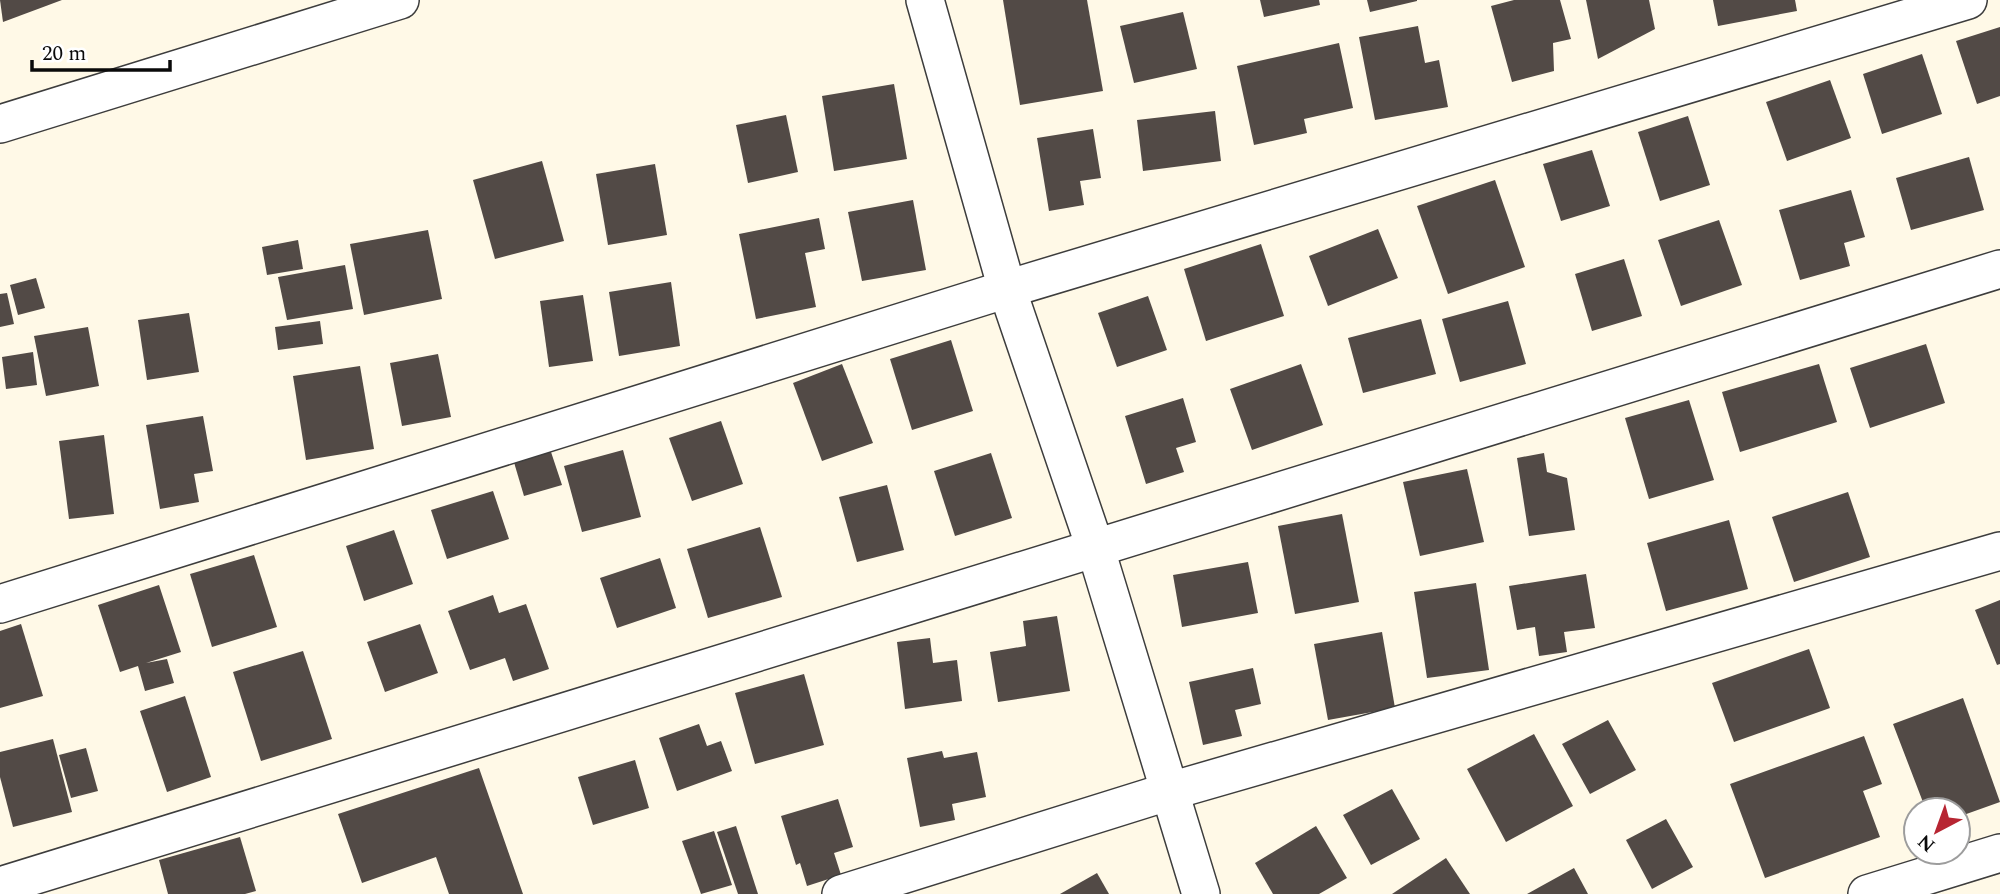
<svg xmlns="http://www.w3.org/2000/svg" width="2000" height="894" font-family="Spectral,serif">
	<rect width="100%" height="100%" fill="#fff9e7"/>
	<!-- building -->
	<g fill="#524a46">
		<polygon points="0,0 62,0 3,22"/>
		<polygon points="1003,0 1087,0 1103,91 1020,105"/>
		<polygon points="1260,0 1319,0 1320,5 1264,17"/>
		<polygon points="1367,0 1417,0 1417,1 1370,12"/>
		<polygon points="1514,0 1560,0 1571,39 1553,43 1554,71 1512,82 1491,6"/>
		<polygon points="1586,0 1649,0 1655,29 1598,59"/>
		<polygon points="1713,0 1795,0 1797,11 1718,26"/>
		<polygon points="1183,12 1197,69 1134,83 1120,26"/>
		<polygon points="1418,26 1425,63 1439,60 1448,107 1375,120 1359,37"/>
		<polygon points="2000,27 2000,96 1977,104 1956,41"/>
		<polygon points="1339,43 1353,108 1304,119 1307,133 1254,145 1237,66"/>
		<polygon points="1922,54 1942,114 1882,134 1863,74"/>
		<polygon points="1830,80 1851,138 1787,161 1766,102"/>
		<polygon points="894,84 907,159 834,171 822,96"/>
		<polygon points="1215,111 1221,161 1143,171 1137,120"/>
		<polygon points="786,115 798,172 748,183 736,125"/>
		<polygon points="1688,116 1710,185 1660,201 1638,132"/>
		<polygon points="1093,129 1101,178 1080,181 1084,205 1049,211 1037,138"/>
		<polygon points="1592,150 1610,206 1561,221 1543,164"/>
		<polygon points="1969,157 1984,210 1911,230 1896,178"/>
		<polygon points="542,161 564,241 495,259 473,180"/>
		<polygon points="655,164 667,235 608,245 596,174"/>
		<polygon points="1495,180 1525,267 1448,294 1417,206"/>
		<polygon points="1851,190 1865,237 1844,243 1850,266 1800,280 1779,210"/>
		<polygon points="913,200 926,270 862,281 848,212"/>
		<polygon points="819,218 825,249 805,253 816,307 756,319 739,234"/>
		<polygon points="1719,220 1742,285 1681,306 1658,240"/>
		<polygon points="1378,229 1398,278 1328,306 1309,256"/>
		<polygon points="428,230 442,299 364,315 350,244"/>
		<polygon points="298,240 303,269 267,275 262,247"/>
		<polygon points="1261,244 1284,316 1206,341 1184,269"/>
		<polygon points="1624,259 1642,316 1592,331 1575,274"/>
		<polygon points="345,265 353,309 287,320 278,277"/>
		<polygon points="36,278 45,308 18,315 10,285"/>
		<polygon points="671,282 680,346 619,356 609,292"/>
		<polygon points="7,293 14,324 0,327 0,294"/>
		<polygon points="583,295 593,361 549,367 540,301"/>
		<polygon points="1148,296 1167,350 1117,367 1098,313"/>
		<polygon points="1508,301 1526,364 1460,382 1442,319"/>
		<polygon points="189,313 199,372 147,380 138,320"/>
		<polygon points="1421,319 1436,374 1363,393 1348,338"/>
		<polygon points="320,321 323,344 278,350 275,327"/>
		<polygon points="88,327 99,386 46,396 34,336"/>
		<polygon points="951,340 973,411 912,430 890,359"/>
		<polygon points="1926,344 1945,403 1870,428 1850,368"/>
		<polygon points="33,352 37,385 6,389 2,357"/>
		<polygon points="438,354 451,417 402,426 390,363"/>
		<polygon points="842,364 873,443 822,461 793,383"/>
		<polygon points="1301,364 1323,425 1252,450 1230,389"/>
		<polygon points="1819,364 1837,422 1740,452 1722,392"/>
		<polygon points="360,366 374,449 306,460 293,376"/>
		<polygon points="1183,398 1196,442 1176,448 1184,472 1146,484 1125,416"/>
		<polygon points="1689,400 1714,480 1649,499 1625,418"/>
		<polygon points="203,416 213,471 194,474 199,502 160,509 146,425"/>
		<polygon points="721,421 743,484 692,501 669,438"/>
		<polygon points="104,435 114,514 69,519 59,441"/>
		<polygon points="550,449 562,485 524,496 513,459"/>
		<polygon points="623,450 641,517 582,532 564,466"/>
		<polygon points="991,453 1012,518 955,536 934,471"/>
		<polygon points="1544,453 1547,472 1567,478 1575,530 1529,536 1517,458"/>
		<polygon points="1467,469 1484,542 1420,556 1403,482"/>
		<polygon points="887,485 904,550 857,562 839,497"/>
		<polygon points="493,491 509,539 447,559 431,510"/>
		<polygon points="1848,492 1870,557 1794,582 1772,517"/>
		<polygon points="1342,514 1359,602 1295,614 1278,526"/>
		<polygon points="1729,520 1748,589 1666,611 1647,543"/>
		<polygon points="760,527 782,597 708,618 687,549"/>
		<polygon points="394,530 413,584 364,601 346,546"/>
		<polygon points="254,555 277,627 212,647 190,574"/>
		<polygon points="660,558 676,608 617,628 600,578"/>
		<polygon points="1248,562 1258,613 1182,627 1173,575"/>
		<polygon points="1586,574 1595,628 1564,632 1567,652 1539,656 1535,627 1517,630 1509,586"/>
		<polygon points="1476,583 1489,670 1427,678 1414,592"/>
		<polygon points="159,585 181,652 146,663 167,659 174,683 145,691 138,666 120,672 98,605"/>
		<polygon points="493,595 499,613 526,604 549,669 513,681 505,658 470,670 448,611"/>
		<polygon points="2000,600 2000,664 1997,665 1975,610"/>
		<polygon points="1057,616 1070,691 998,702 990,652 1026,646 1023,621"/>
		<polygon points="21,624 43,696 0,708 0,631"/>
		<polygon points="420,624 438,673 385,692 367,642"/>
		<polygon points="1382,632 1395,708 1328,720 1314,644"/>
		<polygon points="930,638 933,663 957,660 962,701 905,709 897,642"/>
		<polygon points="1809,649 1830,708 1734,742 1712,683"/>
		<polygon points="303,651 332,739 261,761 233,672"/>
		<polygon points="1253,668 1261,704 1235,710 1242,736 1203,745 1189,682"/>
		<polygon points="804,674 824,745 755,764 735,693"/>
		<polygon points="185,696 211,777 167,792 140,711"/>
		<polygon points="1963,698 2000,802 1958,817 1958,810 1926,810 1893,724"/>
		<polygon points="1608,720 1636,770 1590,794 1562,744"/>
		<polygon points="699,724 707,746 721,741 732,771 677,791 659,738"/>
		<polygon points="1534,734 1573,806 1506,842 1467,769"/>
		<polygon points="1864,736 1882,784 1863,791 1880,837 1765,878 1730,784"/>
		<polygon points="53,739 72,812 13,827 0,777 0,752"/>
		<polygon points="86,748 98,791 71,798 59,755"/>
		<polygon points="942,751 944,758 977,752 986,797 952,804 955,820 920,827 907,758"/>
		<polygon points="635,760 649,808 593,825 578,777"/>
		<polygon points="479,768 523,894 449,894 436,857 362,883 338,814"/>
		<polygon points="1392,789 1420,839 1371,865 1343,815"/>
		<polygon points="838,799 853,847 834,853 841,875 807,886 800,863 796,865 781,816"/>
		<polygon points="1666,819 1693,867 1652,889 1626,840"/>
		<polygon points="736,826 758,894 738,894 717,832"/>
		<polygon points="1316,826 1347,878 1319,894 1273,894 1255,863"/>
		<polygon points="714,831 732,885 701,894 682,841"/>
		<polygon points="240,837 256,891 245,894 168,894 159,860"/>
		<polygon points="1446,858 1470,894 1392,894"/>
		<polygon points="1574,868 1588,894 1527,894"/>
		<polygon points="1097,873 1109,894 1060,894"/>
	</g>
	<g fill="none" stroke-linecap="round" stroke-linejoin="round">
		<!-- minor casing -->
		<g stroke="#3d3d3d" stroke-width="40">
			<g id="minor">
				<polyline points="925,0 1007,289 1096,550 1201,894"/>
				<polyline points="0,124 400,0"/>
				<polyline points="0,604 1007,289 1968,0"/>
				<polyline points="0,886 2000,269"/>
				<polyline points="841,894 1167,792 2000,551"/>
				<polyline points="1867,894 2000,853"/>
			</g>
		</g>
		<!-- minor -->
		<use href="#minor" stroke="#fff" stroke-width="37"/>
	</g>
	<!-- north arrow -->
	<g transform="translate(1937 831) rotate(221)"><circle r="33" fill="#ffffff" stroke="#9d9d9d" stroke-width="2"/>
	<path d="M0-5L12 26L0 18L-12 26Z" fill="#b72532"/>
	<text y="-10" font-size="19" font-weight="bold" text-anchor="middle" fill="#0a0a0a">N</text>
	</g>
	<!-- scale -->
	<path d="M32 60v10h138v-10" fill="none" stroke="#0a0a0a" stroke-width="3.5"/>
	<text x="42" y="60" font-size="21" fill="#0a0a0a" stroke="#ffffff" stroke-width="5" paint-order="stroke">20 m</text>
</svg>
